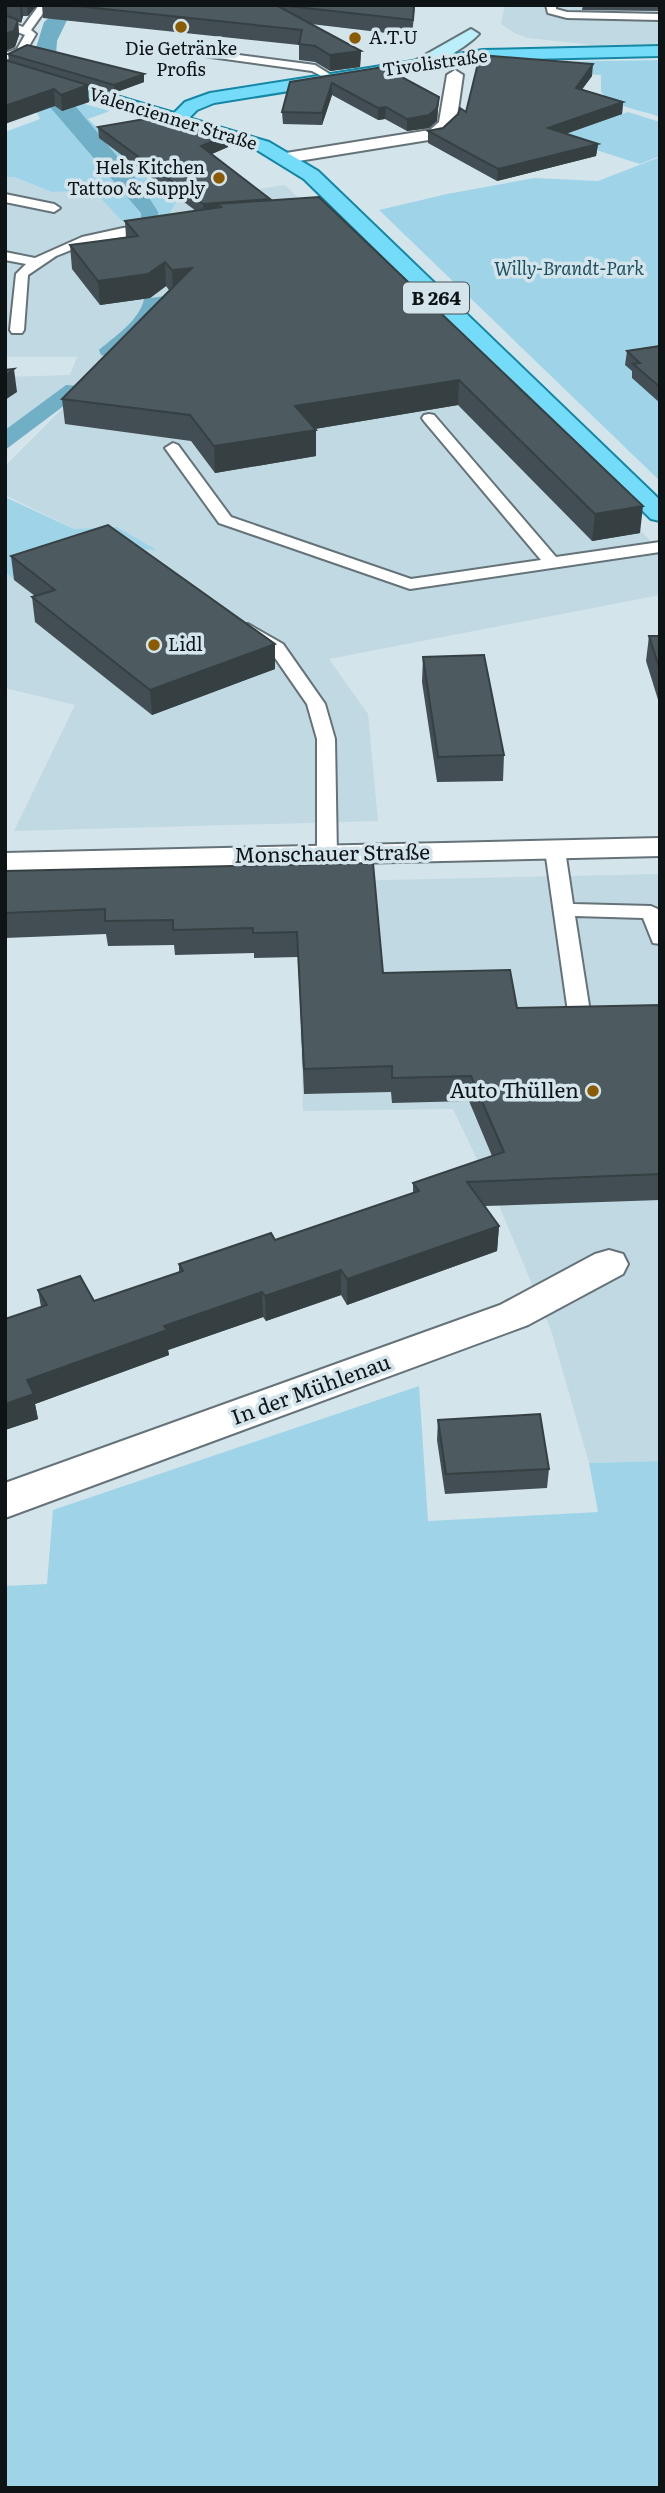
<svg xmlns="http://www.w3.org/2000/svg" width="665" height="2493" font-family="Literata,serif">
	<rect width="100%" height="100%" fill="#d4e4eb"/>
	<!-- built -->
	<g fill="#c1d9e2">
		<polygon points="505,5 660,5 660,44 594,45 528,38 516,34 501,24"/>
		<polygon points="5,177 14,177 52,192 94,191 113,208 164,223 177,201 285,185 660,550 660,595 329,659 368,714 378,821 14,831 75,705 5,688 5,572 15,579 111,547 155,549 117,527 74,529 5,495 5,466 84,387 66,385 5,430 5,377 70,375 77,357 5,357"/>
		<polygon points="660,874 660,1461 589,1463 551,1330 498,1203 453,1109 303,1111 295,882"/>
	</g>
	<!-- green -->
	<g fill="#9fd4e8">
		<path d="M660 60V117C640 109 614 108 601 92V75L537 71 546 62Z"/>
		<polygon points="5,82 110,111 88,119 118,147 130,165 177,201 164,223 127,226 94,191 52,192 14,177 5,177 5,132 40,119 33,104"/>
		<polygon points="628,112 660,122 660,156 640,164 555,137"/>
		<polygon points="660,157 660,481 379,210 447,194 534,178 598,181"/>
		<polygon points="5,497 74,529 117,527 157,550 111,547 14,579 5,572"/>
		<polygon points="419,1386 428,1521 598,1512 589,1463 660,1461 660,2488 5,2488 5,1586 47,1584 53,1510"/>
	</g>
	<!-- water -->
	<g fill="#71afc6">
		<polygon points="64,5 68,18 57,41 55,70 31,64 44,22"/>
		<polygon points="43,99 72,102 142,186 158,212 160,240 142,242 141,213"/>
		<path d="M165 296 118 359 101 355 99 350C115 336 140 320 144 299Z"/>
		<polygon points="66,385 85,386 61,408 5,450 5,430"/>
	</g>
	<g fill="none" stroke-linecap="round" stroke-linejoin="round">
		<!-- service casing -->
		<g stroke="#657379" stroke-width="4">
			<g id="service">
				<polygon points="39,5 49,5 31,30 36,34 25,53 5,60 5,53 17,49 25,35 5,27 5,20 23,27"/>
				<polygon points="546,5 556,5 556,9 567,12 660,14 660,20 567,18 548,13"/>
				<polygon points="193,49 315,65 336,78 331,81 312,71 189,54 189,50"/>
				<polygon points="5,194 54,204 60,208 54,212 5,202"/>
				<polygon points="159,224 165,228 163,231 91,242 56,256 28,275 24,330 22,333 12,333 10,330 16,274 26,264 5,260 5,252 35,258 82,237 123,228"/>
				<polygon points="429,414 434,415 556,557 660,542 660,552 410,589 219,523 165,448 173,443 178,445 231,517 411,579 541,560 424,421 422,418 424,415"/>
				<polygon points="248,624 283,644 325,704 335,739 337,855 334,859 320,859 317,855 317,739 307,704 271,652 242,633 239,629 242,625"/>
				<polygon points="555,844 562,846 565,850 573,904 651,906 660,910 660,944 653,943 643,918 575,916 590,1012 660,1009 660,1023 580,1026 572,1024 569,1019 545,850 548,846"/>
			</g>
		</g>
		<!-- minor casing -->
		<g stroke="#657379" stroke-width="4">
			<g id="minor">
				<polygon points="455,70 463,75 456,124 441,138 286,163 277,158 286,153 430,130 439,122 447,75"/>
				<polygon points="609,1250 623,1254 628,1264 623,1274 528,1325 5,1518 5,1483 500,1305 595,1254"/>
			</g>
		</g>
		<!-- tertiary casing -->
		<g stroke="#657379" stroke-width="4">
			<polygon id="tertiary" points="660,838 660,856 5,871 5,853"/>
		</g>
		<!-- secondary casing -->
		<g stroke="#657379" stroke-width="4">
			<path id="secondary" d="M471 29 479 34C468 46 427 72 411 68L409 64Z"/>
		</g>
		<!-- primary casing -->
		<g stroke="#1487a5" stroke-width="4">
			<polygon id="primary" points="660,46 660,56 483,60 214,103 197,110 189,118 269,142 318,171 660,500 660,521 651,519 304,179 257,150 5,73 5,63 174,113 185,102 210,93 483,50"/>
		</g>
		<!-- service -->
		<use href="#service" fill="#fff" fill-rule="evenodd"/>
		<!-- minor -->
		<use href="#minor" fill="#fff" fill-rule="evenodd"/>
		<!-- tertiary -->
		<use href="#tertiary" fill="#fff" fill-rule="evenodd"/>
		<!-- secondary -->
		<use href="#secondary" fill="#baeefb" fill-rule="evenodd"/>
		<!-- primary -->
		<use href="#primary" fill="#74dcf8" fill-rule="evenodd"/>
	</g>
	<!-- wall -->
	<g fill="#424e53">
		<polygon points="5,5 37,5 28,16 23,16 21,23 18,22 19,35 15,47 5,51"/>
		<polygon points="42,5 415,5 412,36 311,24 361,51 360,67 330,71 315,62 299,60 299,45 43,18"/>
		<polygon points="583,5 660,5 660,11 582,10"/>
		<polygon points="8,54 144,74 144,82 114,93 63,77 89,102 62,111 55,106 9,61"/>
		<polygon points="383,67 439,97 437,121 429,128 407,131 385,119 378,120 332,95 322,125 283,124 282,112 290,82"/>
		<polygon points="592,76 582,89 623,102 622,114 566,134 598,144 596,156 497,181 428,143 428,131 443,128 458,114"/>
		<polygon points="98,127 228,147 212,154 270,199 270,200 640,533 592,541 458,405 315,429 316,456 215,473 191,441 65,424 62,399 169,290 166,286 150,298 100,305 72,269 70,245 126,238 125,221 196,211 99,138"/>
		<polygon points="660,346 660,403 632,378 632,371 625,365 627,351"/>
		<polygon points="11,556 275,669 152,715 35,622 32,597 35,596 14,580"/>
		<polygon points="649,636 660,636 660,706 646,661"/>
		<polygon points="423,657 504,755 503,781 437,782 422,682"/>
		<polygon points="373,863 383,973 517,1008 660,1005 660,1200 485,1206 499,1226 497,1251 347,1305 341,1295 266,1321 263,1317 168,1350 169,1355 35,1404 38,1419 5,1430 41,1307 38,1290 94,1301 179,1272 179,1264 275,1240 413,1193 413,1183 492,1156 469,1101 392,1103 391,1092 304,1094 298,957 254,958 254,953 175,955 174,945 108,946 106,934 5,938 5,871"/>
		<polygon points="438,1420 549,1469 547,1488 445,1494 437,1440"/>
	</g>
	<!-- shaded-wall -->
	<g fill="#364043">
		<polygon points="20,5 22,5 23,16 21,23"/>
		<polygon points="27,5 37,5 28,16"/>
		<polygon points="18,20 19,35 15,47 5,51 5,34"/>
		<polygon points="361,51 360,67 330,71 330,55"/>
		<polygon points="593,64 592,76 575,99 576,88"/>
		<polygon points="144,74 144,82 114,93 114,85"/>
		<polygon points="332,83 332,95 322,125 322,113"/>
		<polygon points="88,85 89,102 62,111 61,95"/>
		<polygon points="54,89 55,106 5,124 5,106"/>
		<polygon points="439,97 437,121 429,128 407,131 407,119"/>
		<polygon points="623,102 622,114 547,140 548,128"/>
		<polygon points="386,107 385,119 378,120 378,108"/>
		<polygon points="228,135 228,147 202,158 201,146"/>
		<polygon points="598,144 596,156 497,181 498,169"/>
		<polygon points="270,199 270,211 217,204 217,215 204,217 203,204"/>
		<polygon points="165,262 166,286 150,298 100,305 98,281"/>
		<polygon points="192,268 173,294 172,270"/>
		<polygon points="14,369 17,392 5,400 5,376"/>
		<polygon points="459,380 458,405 296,432 295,406"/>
		<polygon points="316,430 316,456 215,473 214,446"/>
		<polygon points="643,506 640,533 592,541 595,514"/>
		<polygon points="275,644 275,669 152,715 150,690"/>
		<polygon points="499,1226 497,1251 347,1305 347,1279"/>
		<polygon points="341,1270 341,1295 266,1321 265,1296"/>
		<polygon points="262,1292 263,1317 168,1350 169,1355 35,1404 38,1419 5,1430 5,1404 27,1380 164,1326"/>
	</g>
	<!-- building -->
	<g fill="#4d5b60" stroke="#364043" stroke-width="2">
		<polygon points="67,5 276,5 361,51 330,55 315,46 299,44 302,30"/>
		<polygon points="279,5 414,5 413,20"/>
		<polygon points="5,15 18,20 14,31 5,34"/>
		<polygon points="27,45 144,74 114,85 8,54"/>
		<polygon points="480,55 593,64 576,88 623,102 548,128 598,144 498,169 428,131 443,128 458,114 460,108 466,112"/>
		<polygon points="5,60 88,85 61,95 54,89 5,106"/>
		<polygon points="383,67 439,97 437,108 429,115 407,119 386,107 378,108 332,83 322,113 282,112 290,82"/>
		<polygon points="162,116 228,135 201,146 270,199 203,204 98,127"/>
		<polygon points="319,197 643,506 595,514 459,380 295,406 316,430 214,446 190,415 62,399 192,268 172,270 165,262 148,274 98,281 70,245 138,236 125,221 221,207 217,204"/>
		<polygon points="660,346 660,387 633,364 640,363 627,351"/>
		<polygon points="14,369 5,376 5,370"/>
		<polygon points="108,525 275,644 150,690 32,597 55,590 11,556"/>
		<polygon points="649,636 660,636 660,670"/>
		<polygon points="484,655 504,755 438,757 423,657"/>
		<polygon points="373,863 383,973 510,970 517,1008 660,1005 660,1174 467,1182 499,1226 347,1279 341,1270 265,1296 262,1292 164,1326 167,1330 27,1380 34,1394 5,1404 5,1319 47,1305 38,1290 80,1276 94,1301 183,1271 179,1264 224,1249 271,1233 275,1240 419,1191 413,1183 504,1152 471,1076 392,1078 392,1066 304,1069 297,932 253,933 253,928 173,930 173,920 105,921 105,909 5,913 5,871"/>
		<polygon points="540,1414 549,1469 446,1474 438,1420"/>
	</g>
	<!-- markers -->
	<g fill="#8b5b03" stroke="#d4e4eb" stroke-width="2.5">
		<circle cx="181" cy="27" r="7"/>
		<circle cx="355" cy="38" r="7"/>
		<circle cx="219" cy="178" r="7"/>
		<circle cx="154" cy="645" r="7"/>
		<circle cx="593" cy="1091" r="7"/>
	</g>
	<g text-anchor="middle" stroke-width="7" stroke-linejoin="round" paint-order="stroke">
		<!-- far-poi labels -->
		<g font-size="18" fill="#0e1315" stroke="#d4e4eb" text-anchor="start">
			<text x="369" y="44">A.T.U</text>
			<text x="181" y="55" text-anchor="middle">Die Getränke<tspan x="181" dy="21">Profis</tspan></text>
			<text x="205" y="174" text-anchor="end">Hels Kitchen<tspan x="205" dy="21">Tattoo &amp; Supply</tspan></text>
			<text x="168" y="651">Lidl</text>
		</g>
		<!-- far-street labels -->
		<g font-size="18" fill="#0e1315" stroke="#d4e4eb">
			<text transform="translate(435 63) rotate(-8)" y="6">Tivolistraße</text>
			<text transform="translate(173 119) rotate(17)" y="6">Valencienner Straße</text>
		</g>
		<!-- far-park labels -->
		<g font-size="18" font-style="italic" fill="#1c5061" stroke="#d4e4eb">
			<text x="569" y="275">Willy-Brandt-Park</text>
		</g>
		<!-- shield labels -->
		<rect fill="#d4e4eb" stroke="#495255" stroke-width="2" x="403" y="282.5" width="66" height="31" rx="5"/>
		<g font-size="19" font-weight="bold" fill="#0e1315">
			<text x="436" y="305">B 264</text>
		</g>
		<!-- street labels -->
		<g font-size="21" fill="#0e1315" stroke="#d4e4eb">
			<text transform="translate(332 854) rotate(-1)" y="7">Monschauer Straße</text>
			<text transform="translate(311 1390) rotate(-20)" y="7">In der Mühlenau</text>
		</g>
		<!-- poi labels -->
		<g font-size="21" fill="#0e1315" stroke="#d4e4eb" text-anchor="end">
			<text x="579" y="1098">Auto Thüllen</text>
		</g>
	</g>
	<!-- border -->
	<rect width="665" height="2493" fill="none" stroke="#0e1315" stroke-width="14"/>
</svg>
